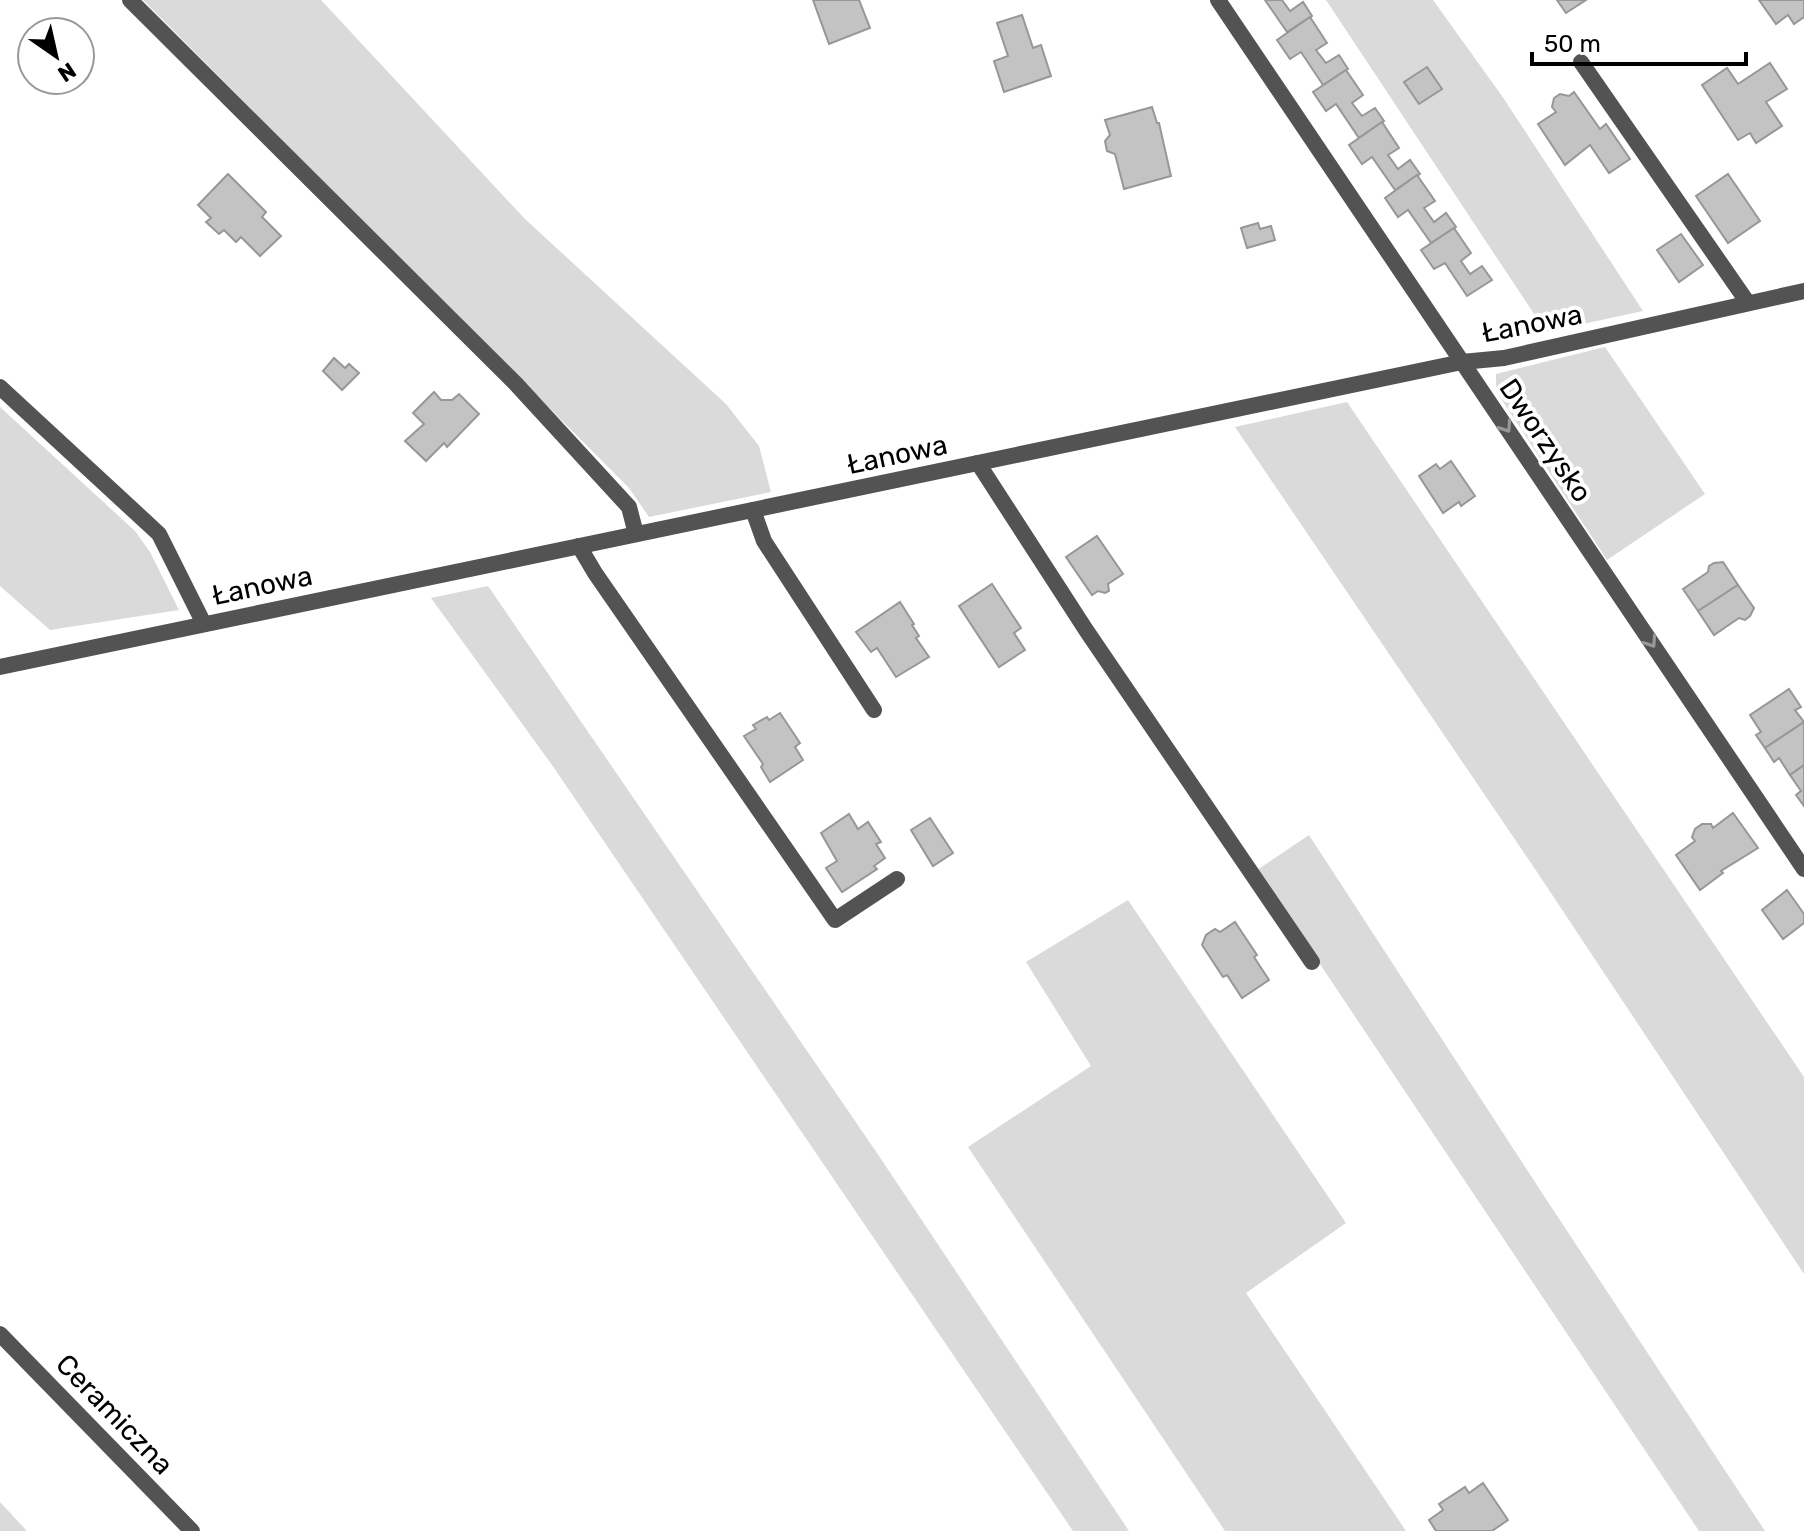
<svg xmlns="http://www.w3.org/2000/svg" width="1804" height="1531" font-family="Rubik,sans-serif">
	<rect width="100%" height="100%" fill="#fff"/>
	<!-- green -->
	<g fill="#dadada">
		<polygon points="143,0 321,0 525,219 726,404 759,446 771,492 649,517 629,488"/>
		<polygon points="1326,0 1433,0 1502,96 1643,311 1546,332"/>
		<polygon points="1605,347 1705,494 1607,560 1496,391 1496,374"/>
		<polygon points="1347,402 1804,1077 1804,1274 1535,869 1235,427"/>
		<polygon points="0,407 135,531 150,552 179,610 50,630 0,586"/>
		<polygon points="488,586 875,1150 1129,1531 1073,1531 552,765 431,598"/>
		<polygon points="1309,835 1546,1199 1765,1531 1699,1531 1257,870"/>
		<polygon points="1128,900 1346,1223 1246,1293 1406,1531 1225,1531 968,1147 1091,1066 1026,962"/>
		<polygon points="0,1502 27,1531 0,1531"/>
	</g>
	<!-- building -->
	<g fill="#c3c3c3" stroke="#979797" stroke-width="2">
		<polygon points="813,0 859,0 870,28 829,44"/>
		<polygon points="1265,0 1282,0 1290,11 1303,2 1312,16 1287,32"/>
		<polygon points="1557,0 1586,0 1566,13"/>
		<polygon points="1759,0 1804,0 1804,17 1794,24 1788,15 1776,24"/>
		<polygon points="1022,15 1033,48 1041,45 1051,76 1004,92 994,61 1008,56 997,23"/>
		<polygon points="1310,17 1327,43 1316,50 1326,63 1339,55 1348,69 1323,85 1301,52 1290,59 1277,40"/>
		<polygon points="1770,63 1787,89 1766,102 1782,126 1756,143 1750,133 1738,140 1702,85 1727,68 1738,84"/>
		<polygon points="1427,67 1442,89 1419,104 1404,82"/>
		<polygon points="1346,70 1363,95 1352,103 1362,116 1375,108 1384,121 1359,138 1336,104 1326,111 1313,92"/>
		<polygon points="1574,92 1600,129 1606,124 1630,159 1609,173 1590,145 1565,165 1538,124 1556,112 1552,107 1554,98 1560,94 1569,96"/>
		<polygon points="1152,107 1157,123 1159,123 1171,176 1124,189 1115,154 1107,151 1105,141 1110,135 1105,120"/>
		<polygon points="1382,122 1399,148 1388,155 1398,169 1410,160 1420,174 1395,190 1372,157 1362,164 1349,145"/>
		<polygon points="228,174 266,212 262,217 281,236 260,256 241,237 236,242 224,230 219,234 206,222 211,218 198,205"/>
		<polygon points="1728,174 1760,221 1728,243 1696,196"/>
		<polygon points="1417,175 1435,201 1424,208 1434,222 1446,213 1456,227 1431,243 1408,210 1398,217 1385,198"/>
		<polygon points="1258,223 1260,229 1271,226 1275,240 1247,248 1241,228"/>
		<polygon points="1454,228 1471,253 1461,261 1470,274 1482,266 1492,280 1467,296 1445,263 1434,269 1421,250"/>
		<polygon points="1681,234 1703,265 1679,282 1657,250"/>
		<polygon points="334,358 345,368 349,364 359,373 342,390 323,371"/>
		<polygon points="434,392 441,400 452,400 459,394 479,414 447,447 444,443 426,461 405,441 424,424 413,413"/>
		<polygon points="1451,461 1475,496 1461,506 1459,502 1443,513 1419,476 1436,464 1440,469"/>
		<polygon points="1097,536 1123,574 1108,584 1109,591 1105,593 1098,591 1092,595 1066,557"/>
		<polygon points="1723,562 1738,585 1698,611 1683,589 1708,572 1709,566 1714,563"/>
		<polygon points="992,584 1021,628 1014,633 1025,650 999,667 959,606"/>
		<polygon points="1738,585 1754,608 1750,616 1745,620 1739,618 1714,635 1698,611"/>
		<polygon points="900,602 914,624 912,625 919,636 916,638 929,657 896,677 877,648 871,652 856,632"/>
		<polygon points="1789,689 1801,707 1795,710 1804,722 1765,748 1756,735 1761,732 1750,715"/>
		<polygon points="780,713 800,743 795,747 803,760 770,782 761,767 763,764 744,736 756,729 753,725 767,717 769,720"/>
		<polygon points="1804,722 1804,765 1790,775 1779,758 1774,762 1765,748"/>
		<polygon points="1804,765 1804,806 1796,795 1801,791 1790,775"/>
		<polygon points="1733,813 1758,848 1721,871 1723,873 1700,890 1676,855 1695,841 1692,837 1695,829 1702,824 1711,824 1713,828"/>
		<polygon points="849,814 858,829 868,822 881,842 876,844 885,858 874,866 877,869 842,892 826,868 837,861 821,833"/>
		<polygon points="930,818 953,853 933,866 911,830"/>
		<polygon points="1787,890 1804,914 1804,923 1783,939 1762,910"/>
		<polygon points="1235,922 1257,955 1254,957 1269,980 1242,998 1227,975 1223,977 1202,945 1206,935 1215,929 1220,932"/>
		<polygon points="1483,1483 1508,1520 1492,1531 1436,1531 1429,1520 1443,1510 1439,1504 1465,1487 1469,1493"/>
	</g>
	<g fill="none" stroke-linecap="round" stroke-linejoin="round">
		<!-- service -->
		<g stroke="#535353" stroke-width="16">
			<polyline points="130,0 516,384 629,507 636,534"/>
			<polyline points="1581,62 1748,303"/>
			<polyline points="978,463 1086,630 1312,962"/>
			<polyline points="753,510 764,541 874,710"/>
			<polyline points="579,546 595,573 835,920 897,879"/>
		</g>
		<!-- minor -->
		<g stroke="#535353" stroke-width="16">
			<polyline points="1218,0 1804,869"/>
			<polyline points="0,387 159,534 204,624"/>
			<polyline points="0,667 1462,362 1504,358 1804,291"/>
			<polyline points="0,1334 192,1531"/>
		</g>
	</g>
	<!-- one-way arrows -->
	<defs><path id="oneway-chevron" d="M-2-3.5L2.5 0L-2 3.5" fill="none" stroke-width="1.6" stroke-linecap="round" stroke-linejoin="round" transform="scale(2)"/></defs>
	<g stroke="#989898">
		<use href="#oneway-chevron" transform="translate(1506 427) rotate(56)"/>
		<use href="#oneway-chevron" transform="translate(1651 642) rotate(56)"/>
	</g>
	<g text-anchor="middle" stroke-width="8" stroke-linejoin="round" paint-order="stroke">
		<!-- street labels -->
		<g font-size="28" fill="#000" stroke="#fff">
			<text transform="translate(1532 323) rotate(-11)" y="10">Łanowa</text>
			<text transform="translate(1546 440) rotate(56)" y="10">Dworzysko</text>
			<text transform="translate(897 454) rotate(-12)" y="10">Łanowa</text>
			<text transform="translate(262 585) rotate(-12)" y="10">Łanowa</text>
			<text transform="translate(115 1414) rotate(46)" y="10">Ceramiczna</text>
		</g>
	</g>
	<!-- north arrow -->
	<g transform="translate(56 56) rotate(146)"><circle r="38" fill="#ffffff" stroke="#999999" stroke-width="2"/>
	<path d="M0-6L14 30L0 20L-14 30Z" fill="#000000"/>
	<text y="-12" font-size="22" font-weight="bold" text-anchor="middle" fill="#000000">N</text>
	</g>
	<!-- scale -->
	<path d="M1532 52v12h214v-12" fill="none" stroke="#000000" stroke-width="4"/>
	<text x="1544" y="52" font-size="24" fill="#000000" stroke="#ffffff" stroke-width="6" paint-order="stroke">50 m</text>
</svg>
